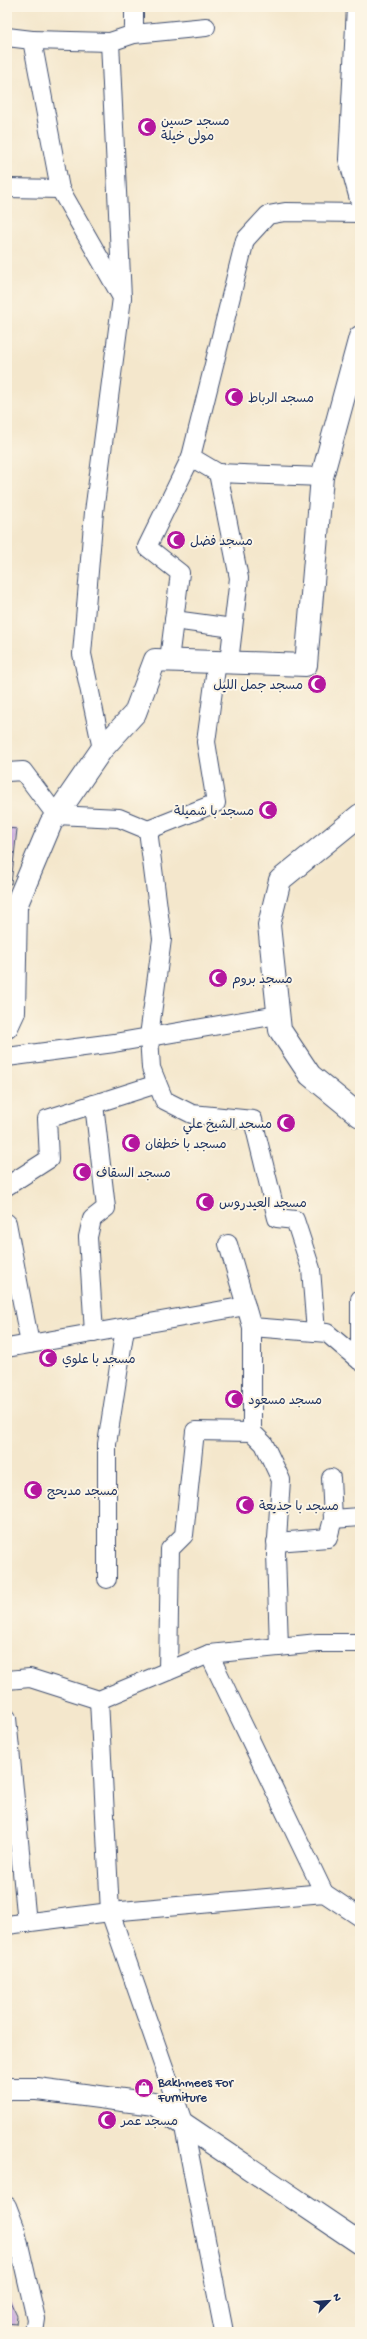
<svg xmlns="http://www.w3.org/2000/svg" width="367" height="2339" font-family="'Gochi Hand','Playpen Sans Arabic',sans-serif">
	<rect width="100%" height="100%" fill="#fcf5e5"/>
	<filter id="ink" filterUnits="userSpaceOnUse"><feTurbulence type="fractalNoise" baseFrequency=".025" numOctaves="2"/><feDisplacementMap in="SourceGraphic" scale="8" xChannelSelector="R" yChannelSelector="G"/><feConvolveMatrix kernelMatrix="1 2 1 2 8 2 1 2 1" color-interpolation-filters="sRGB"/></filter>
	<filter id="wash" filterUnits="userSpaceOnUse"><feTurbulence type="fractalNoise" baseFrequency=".012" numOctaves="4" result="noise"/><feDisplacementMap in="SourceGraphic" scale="16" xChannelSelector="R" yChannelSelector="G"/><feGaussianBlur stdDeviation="0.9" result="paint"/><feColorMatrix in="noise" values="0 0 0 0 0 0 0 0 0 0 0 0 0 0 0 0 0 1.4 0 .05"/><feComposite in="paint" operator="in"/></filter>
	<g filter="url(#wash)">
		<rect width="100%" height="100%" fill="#f4e7cc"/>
		<g id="blocks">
			<!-- building -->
			<g fill="#c5a4de">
				<polygon points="7,828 17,829 11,884 7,883"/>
				<polygon points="7,2295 17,2316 16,2324 7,2323"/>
			</g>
		</g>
	</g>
	<g filter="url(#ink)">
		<use href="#blocks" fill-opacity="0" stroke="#3c4b6e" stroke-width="1"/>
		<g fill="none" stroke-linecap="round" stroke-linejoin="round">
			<!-- minor casing -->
			<g stroke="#3c4b6e" stroke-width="20">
				<g id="minor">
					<polyline points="356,7 348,159 360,203"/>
					<polyline points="134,34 134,7"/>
					<polyline points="7,37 32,40 60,189 120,294"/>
					<polyline points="32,40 110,42"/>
					<polyline points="7,188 60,189"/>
					<polyline points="218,473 322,477"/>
					<polyline points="174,620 233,628"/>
					<polyline points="169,660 180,573 147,547 191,457"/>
					<polyline points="229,662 239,578 218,473 191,457 245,240 268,215 285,212 360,213"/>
					<polyline points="102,749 82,654 94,512 122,298 110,42 134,34 206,27"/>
					<polyline points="7,772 23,771 56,815 119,818 148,830 162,939 149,1036 151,1068 164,1100 192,1114 253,1120 277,1218 295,1220 311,1269 316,1332"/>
					<polyline points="148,830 216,803 206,742 217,661"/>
					<polyline points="7,1057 114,1043 278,1015"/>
					<polyline points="94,1104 106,1208 92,1219 88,1237 94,1333"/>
					<polyline points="7,1186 49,1159 47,1119 157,1084"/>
					<polyline points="7,1223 30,1344"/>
					<polyline points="228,1244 252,1327 252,1432 264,1444 281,1480 276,1553 279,1647"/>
					<polyline points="252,1327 327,1333 360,1361"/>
					<polyline points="7,1348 246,1306"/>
					<polyline points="360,1361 360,1299"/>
					<polyline points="333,1519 360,1517"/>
					<polyline points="276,1542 328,1538 333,1519 331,1478"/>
					<polyline points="107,1579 107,1444 125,1328"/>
					<polyline points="209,1654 324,1893"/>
					<polyline points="168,1671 170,1549 184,1535 195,1431 252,1432"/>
					<polyline points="7,1680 30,1678 99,1700 209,1654 318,1643 360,1643"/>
					<polyline points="99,1700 110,1912 183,2122 224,2332"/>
					<polyline points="7,1718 27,1923"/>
					<polyline points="7,1925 110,1912 324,1893 360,1917"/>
					<polyline points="7,2206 15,2227 36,2319 34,2332"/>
				</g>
			</g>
			<!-- major casing -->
			<g stroke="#3c4b6e" stroke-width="24">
				<g id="major">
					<polyline points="360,815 280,880 269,925 280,1030 310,1075 360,1116"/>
					<polyline points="7,1027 14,1012 16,906 51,823 102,749 135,713 155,660 306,665 322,477 360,337"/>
					<polyline points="7,2089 37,2089 154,2104 360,2243"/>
				</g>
			</g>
			<!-- minor -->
			<use href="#minor" stroke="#fff" stroke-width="18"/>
			<!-- major -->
			<use href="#major" stroke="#fff" stroke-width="22"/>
		</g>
	</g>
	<!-- icons -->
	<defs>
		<g id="mosque-disc" transform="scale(1)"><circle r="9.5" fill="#b5179e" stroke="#fcf5e5"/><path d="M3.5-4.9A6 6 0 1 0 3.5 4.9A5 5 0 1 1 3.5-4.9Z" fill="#fff"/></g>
		<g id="shop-disc" transform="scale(1)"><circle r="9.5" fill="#b5179e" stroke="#fcf5e5"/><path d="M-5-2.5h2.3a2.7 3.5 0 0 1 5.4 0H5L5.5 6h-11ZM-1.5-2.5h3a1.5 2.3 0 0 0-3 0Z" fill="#fff"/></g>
	</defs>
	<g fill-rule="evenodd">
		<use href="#mosque-disc" x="147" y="127"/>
		<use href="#mosque-disc" x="234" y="397"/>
		<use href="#mosque-disc" x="176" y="540"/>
		<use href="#mosque-disc" x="317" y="684"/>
		<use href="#mosque-disc" x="268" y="810"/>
		<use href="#mosque-disc" x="218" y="978"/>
		<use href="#mosque-disc" x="286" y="1123"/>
		<use href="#mosque-disc" x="131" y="1143"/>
		<use href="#mosque-disc" x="82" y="1172"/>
		<use href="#mosque-disc" x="205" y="1202"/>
		<use href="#mosque-disc" x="48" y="1358"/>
		<use href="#mosque-disc" x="234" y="1399"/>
		<use href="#mosque-disc" x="33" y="1490"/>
		<use href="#mosque-disc" x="245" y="1505"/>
		<use href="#shop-disc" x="144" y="2088"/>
		<use href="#mosque-disc" x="107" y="2120"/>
	</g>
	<g text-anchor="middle" stroke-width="4" stroke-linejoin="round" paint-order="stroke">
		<!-- poi labels -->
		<g font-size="13" fill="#1b2f5e" stroke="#fcf5e5" text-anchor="start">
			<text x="161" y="125">مسجد حسين<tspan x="161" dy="15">مولى خيلة</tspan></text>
			<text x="248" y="402">مسجد الرباط</text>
			<text x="190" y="545">مسجد فضل</text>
			<text x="303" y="689" text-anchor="end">مسجد جمل الليل</text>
			<text x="254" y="815" text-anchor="end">مسجد با شميلة</text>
			<text x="232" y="983">مسجد بروم</text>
			<text x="272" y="1128" text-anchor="end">مسجد الشيخ علي</text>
			<text x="145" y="1148">مسجد با خطفان</text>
			<text x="96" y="1177">مسجد السقاف</text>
			<text x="219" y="1207">مسجد العيدروس</text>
			<text x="62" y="1363">مسجد با علوي</text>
			<text x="248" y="1404">مسجد مسعود</text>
			<text x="47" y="1495">مسجد مديحج</text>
			<text x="259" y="1510">مسجد با جذيعة</text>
			<text x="158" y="2086">Bakhmees For<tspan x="158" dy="15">Furniture</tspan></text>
			<text x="121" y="2125">مسجد عمر</text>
		</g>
	</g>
	<!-- margin -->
	<rect width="367" height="2339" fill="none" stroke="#fcf5e5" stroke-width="24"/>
	<!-- north arrow -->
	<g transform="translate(329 2301) rotate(65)" stroke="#fcf5e5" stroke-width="3" paint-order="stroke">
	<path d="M0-3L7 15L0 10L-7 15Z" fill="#1b2f5e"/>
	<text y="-6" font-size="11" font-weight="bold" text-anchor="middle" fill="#1b2f5e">N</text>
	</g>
</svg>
